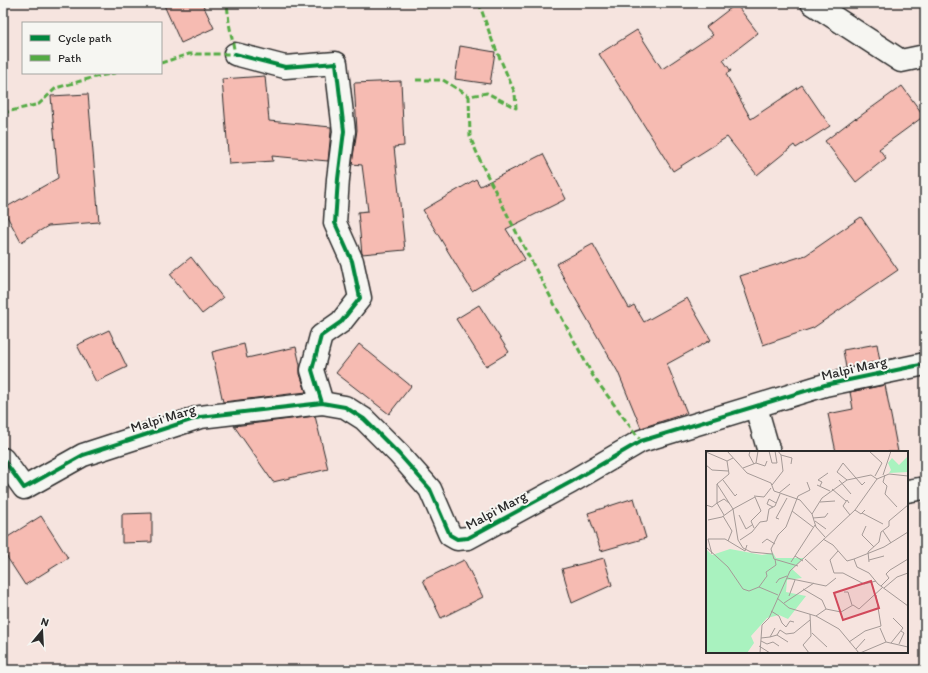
<svg xmlns="http://www.w3.org/2000/svg" width="928" height="673" font-family="Itim,sans-serif">
	<rect width="100%" height="100%" fill="#f6e4df"/>
	<filter id="ink" filterUnits="userSpaceOnUse"><feTurbulence type="fractalNoise" baseFrequency=".025" numOctaves="2"/><feDisplacementMap in="SourceGraphic" scale="8" xChannelSelector="R" yChannelSelector="G"/><feConvolveMatrix kernelMatrix="1 2 1 2 8 2 1 2 1" color-interpolation-filters="sRGB"/></filter>
	<g filter="url(#ink)">
		<!-- building -->
		<g fill="#f6bbb2" stroke="#2b2b2b">
			<polygon points="163,3 202,3 214,28 181,43"/>
			<polygon points="736,4 758,33 723,60 731,71 726,74 751,119 802,85 830,126 796,148 794,145 757,175 727,137 673,171 599,54 637,30 662,69 713,35 706,27"/>
			<polygon points="460,46 495,52 490,84 455,79"/>
			<polygon points="265,76 269,121 331,127 331,131 328,161 272,156 273,161 229,164 222,79"/>
			<polygon points="401,81 404,146 394,147 405,250 362,254 358,212 368,211 362,165 352,164 357,130 354,83"/>
			<polygon points="902,86 924,116 879,149 886,158 856,182 825,141 855,118 856,119"/>
			<polygon points="88,94 99,222 48,226 21,242 3,209 58,178 51,96"/>
			<polygon points="543,154 566,199 506,229 525,259 472,291 423,210 476,179 480,186"/>
			<polygon points="861,217 898,270 813,328 763,345 740,276 806,255"/>
			<polygon points="593,244 629,308 634,305 644,322 687,298 711,340 667,364 687,413 641,428 618,372 571,291 556,264"/>
			<polygon points="191,257 223,298 202,314 170,274"/>
			<polygon points="479,305 509,352 486,366 456,319"/>
			<polygon points="109,330 127,367 96,382 77,345"/>
			<polygon points="244,344 247,358 296,347 300,365 300,374 306,392 223,402 212,352"/>
			<polygon points="359,344 411,386 389,414 336,373"/>
			<polygon points="877,344 880,361 846,368 843,350"/>
			<polygon points="885,385 898,452 836,452 828,414 853,409 850,392"/>
			<polygon points="315,416 328,469 273,482 234,426"/>
			<polygon points="634,498 646,538 601,551 588,513"/>
			<polygon points="152,513 152,542 122,543 122,514"/>
			<polygon points="41,516 68,558 25,585 3,551 3,540"/>
			<polygon points="604,558 612,585 572,603 562,569"/>
			<polygon points="464,560 483,597 441,618 423,580"/>
		</g>
		<g fill="none" stroke-linecap="round" stroke-linejoin="round">
			<!-- minor casing -->
			<g stroke="#2b2b2b" stroke-width="25">
				<g id="minor">
					<polyline points="812,3 901,61 925,56"/>
					<polyline points="235,54 285,67 336,63 344,131 338,179 335,223 352,261 360,298 341,322 321,336 312,370 322,403"/>
					<polyline points="756,407 769,452"/>
					<polyline points="3,459 24,488 83,455 200,417 322,403 345,407 364,419 399,454 430,489 450,535 457,539 468,538 571,482 641,441 825,385 925,364"/>
					<polyline points="907,491 925,488"/>
				</g>
			</g>
			<!-- minor -->
			<use href="#minor" stroke="#f6f6f2" stroke-width="22"/>
			<!-- quiet -->
			<g stroke="#54ab44" stroke-width="3" stroke-dasharray="6 3" stroke-linecap="butt">
				<polyline points="479,3 492,40 515,93 516,108 487,93 469,96 470,137 484,169 528,255 593,376 641,441"/>
				<polyline points="161,63 189,54 235,54 229,23 227,3"/>
				<polyline points="416,80 443,80 469,96"/>
				<polyline points="3,113 39,104 56,88 95,77 115,73"/>
			</g>
			<!-- cycleway casing -->
			<g stroke="#f6f6f2" stroke-width="6">
				<g id="cycleway">
					<polyline points="235,54 285,67 336,63 344,131 338,179 335,223 352,261 360,298 341,322 321,336 312,370 322,403"/>
					<polyline points="3,459 24,488 83,455 200,417 322,403 345,407 364,419 399,454 430,489 450,535 457,539 468,538 571,482 641,441 825,385 925,364"/>
				</g>
			</g>
			<!-- cycleway -->
			<use href="#cycleway" stroke="#00873e" stroke-width="4"/>
		</g>
	</g>
	<g text-anchor="middle" stroke-width="4" stroke-linejoin="round" paint-order="stroke">
		<!-- street labels -->
		<g font-size="14" fill="#2b2b2b" stroke="#f6f6f2">
			<text transform="translate(854 368) rotate(-13)" y="5">Malpi Marg</text>
			<text transform="translate(163 418) rotate(-17)" y="5">Malpi Marg</text>
			<text transform="translate(496 510) rotate(-28)" y="5">Malpi Marg</text>
		</g>
	</g>
	<!-- overview -->
	<g transform="translate(706 451)">
		<rect width="202" height="202" fill="#f6e4df"/>
		<path d="M202 5V21L183 22 185 19 182 12 186 7 193 14ZM0 98 6 104 24 98 56 104 67 102 70 107H98L86 118 96 127 81 129 80 141 100 145 82 168 73 164 61 167 45 185 48 192 41 202H0Z" fill="#a9f2bf"/>
		<path fill="none" stroke="#a59a97" stroke-width="1" d="M21 0 41 22 65 32 68 40 94 49 106 63 110 76 119 86M44 0 43 4 48 13M63 0 66 12H71L69 0M163 0 176 12 169 25M0 1 21 10M75 4 86 7 85 13M50 12 59 15 61 10M0 14 6 19 22 20M37 17 50 12 52 0M177 24 185 0M179 24 177 31 181 35 179 43 191 56M17 29 29 45 31 43M133 29 145 43M141 29 131 21 137 12 156 34 159 31M11 33 27 58 49 46 55 60 45 70 48 77M66 34 77 20 75 4 72 0M111 34 124 40M114 35 116 31 112 29 122 22M126 38 140 50M73 42 84 33M48 45 58 46 65 37M114 51 129 50M143 52 141 49 137 55 144 64M0 54 6 56 11 52V33L23 23 21 10 27 7M67 56 61 53 63 48 70 52M149 59 155 63 159 59M86 60 107 76M156 62 177 73M106 63 116 47 141 29 165 24 171 28M18 64 11 52 18 48 23 52M33 64 40 78 46 74M17 65 26 80 22 90M107 67 119 66 122 62M73 68 70 67 81 47M2 69 16 66 27 58 32 89 37 97 45 101 66 103M109 70 120 78M160 75 156 84 168 96M177 80 185 92M117 88 127 94 141 110 148 108 151 116 163 122 172 133 202 155M34 89 46 81 54 71 61 70 63 58 69 55 74 43M56 92 61 88 69 93M0 96 22 116 37 138 43 140 53 136 72 144M132 100 124 109 128 122H137L158 133 170 130M6 103 2 88H19L39 100 41 94M89 105 109 74M99 108 111 119M148 108 178 96 202 81M163 109 178 105M85 111 89 105 97 110M163 111 162 101 173 91 175 81 183 75V70L202 54M92 115 68 108 65 98 72 84 80 76 92 45 104 39 101 31M81 127 120 135 130 127M70 132 73 128 81 125M175 135 183 127 180 123 184 119 202 108M53 136 61 125 60 121 70 114 69 108M178 137 191 126 202 122M97 138 116 149 120 158M138 141H142L146 154M83 145 89 129M71 147 83 157 110 165 120 158 135 161 147 154 153 158 177 136M78 152 108 132M65 160 73 165 76 172 80 176 84 170 88 171M110 165 133 178 153 202M174 177 180 191M106 182 121 196M71 184 74 179 80 183 88 182 104 169M64 186 71 184 82 191M55 187 64 186 69 177M55 190 61 193 67 191 73 195M143 191 159 180 175 175 170 144M185 192 197 177 187 167M193 193 198 182 195 180M53 195 64 202M150 198 159 188M54 202 56 174 63 167 84 120 149 59 171 28 183 23 202 25M103 202 97 194 105 185 104 163M154 202 180 191 202 196"/>
		<path fill="#d1495b" fill-opacity="0.15" stroke="#d1495b" stroke-width="2" d="M165 130 173 157 137 169 128 142Z"/>
		<rect width="202" height="202" fill="none" stroke="#2b2b2b" stroke-width="2"/>
	</g>
	<!-- margin -->
	<rect width="928" height="673" fill="none" stroke="#f6f6f2" stroke-width="16"/>
	<rect x="8" y="8" width="912" height="657" fill="none" stroke="#2b2b2b" stroke-width="1.5" filter="url(#ink)"/>
	<!-- legend -->
	<rect x="22" y="22" width="140" height="52" fill="#f6f6f2" stroke="#a5a5a2"/>
	<rect x="30" y="35" width="20" height="6" fill="#00873e" stroke="#a5a5a2"/>
	<text x="58" y="42" font-size="12" fill="#2b2b2b">Cycle path</text>
	<rect x="30" y="55" width="20" height="6" fill="#54ab44" stroke="#a5a5a2"/>
	<text x="58" y="62" font-size="12" fill="#2b2b2b">Path</text>
	<!-- north arrow -->
	<g transform="translate(42 631) rotate(18)" stroke="#f6f6f2" stroke-width="3" paint-order="stroke">
	<path d="M0-3L7 15L0 10L-7 15Z" fill="#2b2b2b"/>
	<text y="-6" font-size="11" font-weight="bold" text-anchor="middle" fill="#2b2b2b">N</text>
	</g>
</svg>
